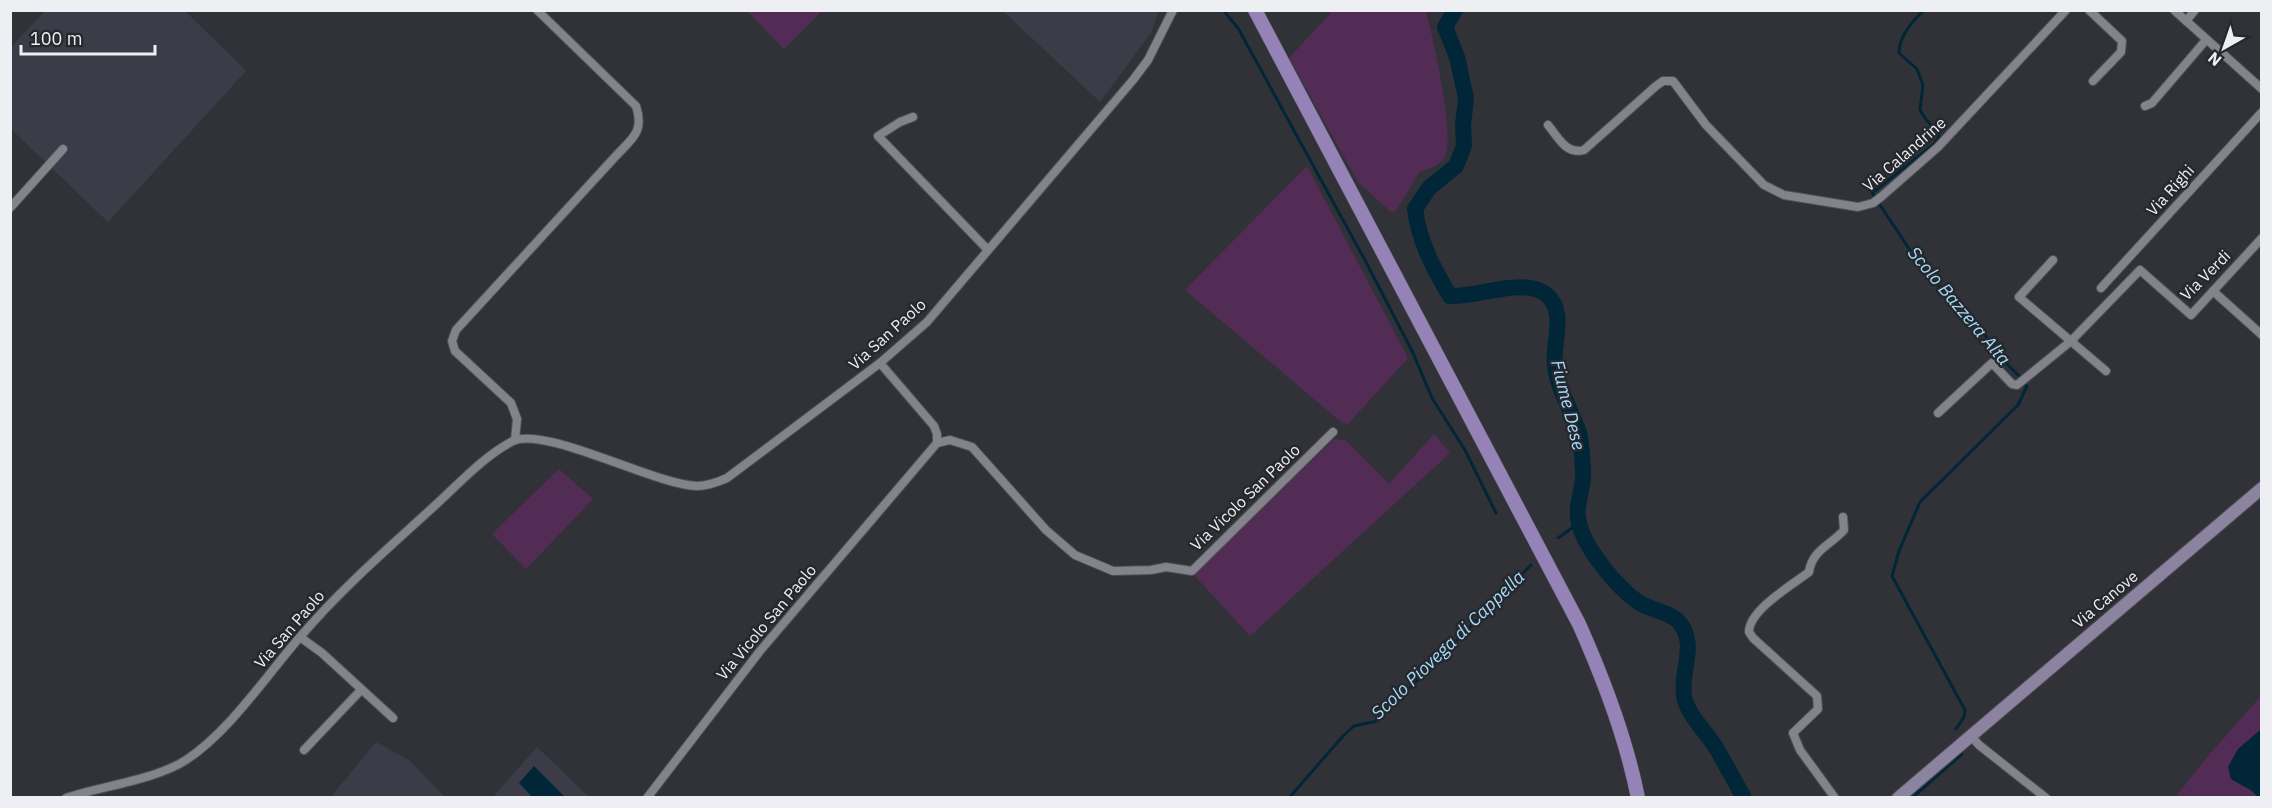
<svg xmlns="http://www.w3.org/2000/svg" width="2272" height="808" font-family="'IBM Plex Sans',sans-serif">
	<rect width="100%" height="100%" fill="#313238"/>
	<!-- built -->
	<g fill="#3b3c48">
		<polygon points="45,11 185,11 246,71 108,222 11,129 10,48"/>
		<polygon points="1003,11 1159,11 1151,33 1100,102"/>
		<polygon points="376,742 409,760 445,797 330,798"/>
		<polygon points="537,747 589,797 492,798"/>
	</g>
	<!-- green -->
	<g fill="#532c56">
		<polygon points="747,11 822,11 784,49"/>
		<path d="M1333 11H1426C1433 39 1454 129 1446 154 1441 166 1431 168 1420 171L1396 211 1391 212 1358 182 1289 58Z"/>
		<polygon points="1307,166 1408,358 1347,425 1340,421 1185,290"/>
		<polygon points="1434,434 1450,453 1250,636 1194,575 1334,439 1345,440 1389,484"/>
		<polygon points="559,469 593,499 526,569 492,534"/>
		<polygon points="2261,696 2261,797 2175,798 2203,762"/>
	</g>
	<!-- water -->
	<g fill="#002637">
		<polygon points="2260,730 2262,730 2261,798 2258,797 2252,791 2231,779 2228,767 2238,749"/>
		<polygon points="534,766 565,797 532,797 519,783"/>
	</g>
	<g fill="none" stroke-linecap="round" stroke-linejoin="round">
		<!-- stream -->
		<g stroke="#002637" stroke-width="3">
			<polyline points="1199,10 1201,10"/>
			<polyline points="1223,10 1238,28 1367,264 1413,353 1432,398 1465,450 1496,513"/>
			<path d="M1924 10C1912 22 1899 36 1899 53L1917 69 1923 85 1920 109C1924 121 1935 126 1939 137L1934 144 1872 193 1922 268 1986 336 1996 353 2019 376"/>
			<polyline points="1558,538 1579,523"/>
			<polyline points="1956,729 1964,717 1965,710 1892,576 1899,551 1920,502 2018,405 2027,386 2024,384"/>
			<polyline points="1289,798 1343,736 1354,726 1377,721 1531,565"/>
			<polyline points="1912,798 1962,754"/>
		</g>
		<!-- river -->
		<path stroke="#002637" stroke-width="16" d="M1455 10 1445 27 1457 57 1466 98 1463 125 1464 146 1456 166 1429 188 1415 209C1419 241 1433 268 1450 296 1477 298 1524 276 1547 295 1567 313 1552 343 1555 365 1557 388 1572 411 1579 433 1582 444 1582 458 1583 469 1585 487 1574 505 1579 523 1585 549 1617 587 1638 602 1650 610 1670 612 1679 622 1698 645 1680 670 1684 696 1687 714 1705 731 1715 746 1725 763 1734 780 1744 798"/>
		<!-- street casing -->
		<g stroke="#505156" stroke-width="10">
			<g id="street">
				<polyline points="2089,10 2122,41 2121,52 2093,81"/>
				<polyline points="2174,10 2262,89"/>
				<polyline points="2186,21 2195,10"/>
				<polyline points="2145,106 2152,103 2206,40"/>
				<polyline points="913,117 900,122 878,136 988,250"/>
				<path d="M1548 125C1558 137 1566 155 1584 150L1656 86 1663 81H1673L1706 125 1764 185 1784 195 1858 207 1873 203 1881 197 1938 147 2066 10"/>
				<polyline points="10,208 63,149"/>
				<polyline points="2053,260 2019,297 2106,371"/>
				<polyline points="2101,288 2262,112"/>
				<polyline points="2213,291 2262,335"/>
				<polyline points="880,363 934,426 937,434 937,443"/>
				<polyline points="1938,413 1992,363 2012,384 2017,385 2071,341 2140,270 2191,315 2262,238"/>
				<path d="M515 440 517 419 511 403 455 351 452 341 456 330 614 158C631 139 645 133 636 106L537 10"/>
				<polyline points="300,637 322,653 393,718"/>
				<polyline points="1971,736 1979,745 2046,798"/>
				<polyline points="304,750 361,690"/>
				<path d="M66 798C102 786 155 780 186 760 229 732 266 676 300 637 339 591 385 551 430 510 456 487 482 457 513 441 546 426 655 485 697 486 707 486 718 482 727 478L880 363 927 322 1133 80 1148 60 1173 10"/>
				<polyline points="647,798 760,651 937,443 950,440 972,447 1046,530 1075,555 1113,571 1151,570 1166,567 1192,571 1333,432"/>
				<path d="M1835 798 1800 750 1793 733 1818 709 1817 696 1753 638 1749 632C1749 610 1792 585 1809 572 1812 550 1831 545 1844 530L1843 517"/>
			</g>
		</g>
		<!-- secondary casing -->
		<g stroke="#505156" stroke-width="14">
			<polyline id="secondary" points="1898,798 2262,488"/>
		</g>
		<!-- primary casing -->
		<g stroke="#505156" stroke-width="15">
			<path id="primary" d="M1255 10 1579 624C1604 680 1626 737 1638 798"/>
		</g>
		<!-- street -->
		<use href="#street" stroke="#83848b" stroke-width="8"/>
		<!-- secondary -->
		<use href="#secondary" stroke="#8c83a0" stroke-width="12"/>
		<!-- primary -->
		<use href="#primary" stroke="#9582b6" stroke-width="14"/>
	</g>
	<g text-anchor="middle" stroke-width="5" stroke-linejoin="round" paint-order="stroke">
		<!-- street labels -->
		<g font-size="16" fill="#eeeff3" stroke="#27282d">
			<text transform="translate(1904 154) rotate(-41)" y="6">Via Calandrine</text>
			<text transform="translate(2170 190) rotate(-48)" y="6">Via Righi</text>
			<text transform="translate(2205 275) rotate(-45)" y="6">Via Verdi</text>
			<text transform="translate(887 334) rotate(-42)" y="6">Via San Paolo</text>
			<text transform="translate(1245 497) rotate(-44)" y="6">Via Vicolo San Paolo</text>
			<text transform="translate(2105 599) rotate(-40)" y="6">Via Canove</text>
			<text transform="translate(766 622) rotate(-50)" y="6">Via Vicolo San Paolo</text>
			<text transform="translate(289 629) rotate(-49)" y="6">Via San Paolo</text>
		</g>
		<!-- water labels -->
		<g font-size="18" font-style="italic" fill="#a5ddfc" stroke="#27282d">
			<text transform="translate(1959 306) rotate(50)" y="6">Scolo Bazzera Alta</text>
			<text transform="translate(1568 405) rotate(76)" y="6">Fiume Dese</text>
			<text transform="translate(1448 645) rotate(-44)" y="6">Scolo Piovega di Cappella</text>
		</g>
	</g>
	<!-- border -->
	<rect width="2272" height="808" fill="none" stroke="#eeeff3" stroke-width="24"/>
	<!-- north arrow -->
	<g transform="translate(2224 48) rotate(220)" stroke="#27282d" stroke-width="4.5" paint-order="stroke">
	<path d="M0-4.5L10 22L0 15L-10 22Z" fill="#eeeff3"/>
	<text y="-9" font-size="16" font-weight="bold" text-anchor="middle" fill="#eeeff3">N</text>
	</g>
	<!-- scale -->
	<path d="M21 45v9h134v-9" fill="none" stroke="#eeeff3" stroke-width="3"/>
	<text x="30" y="45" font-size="18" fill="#eeeff3" stroke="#27282d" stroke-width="4.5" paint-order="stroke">100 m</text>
</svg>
